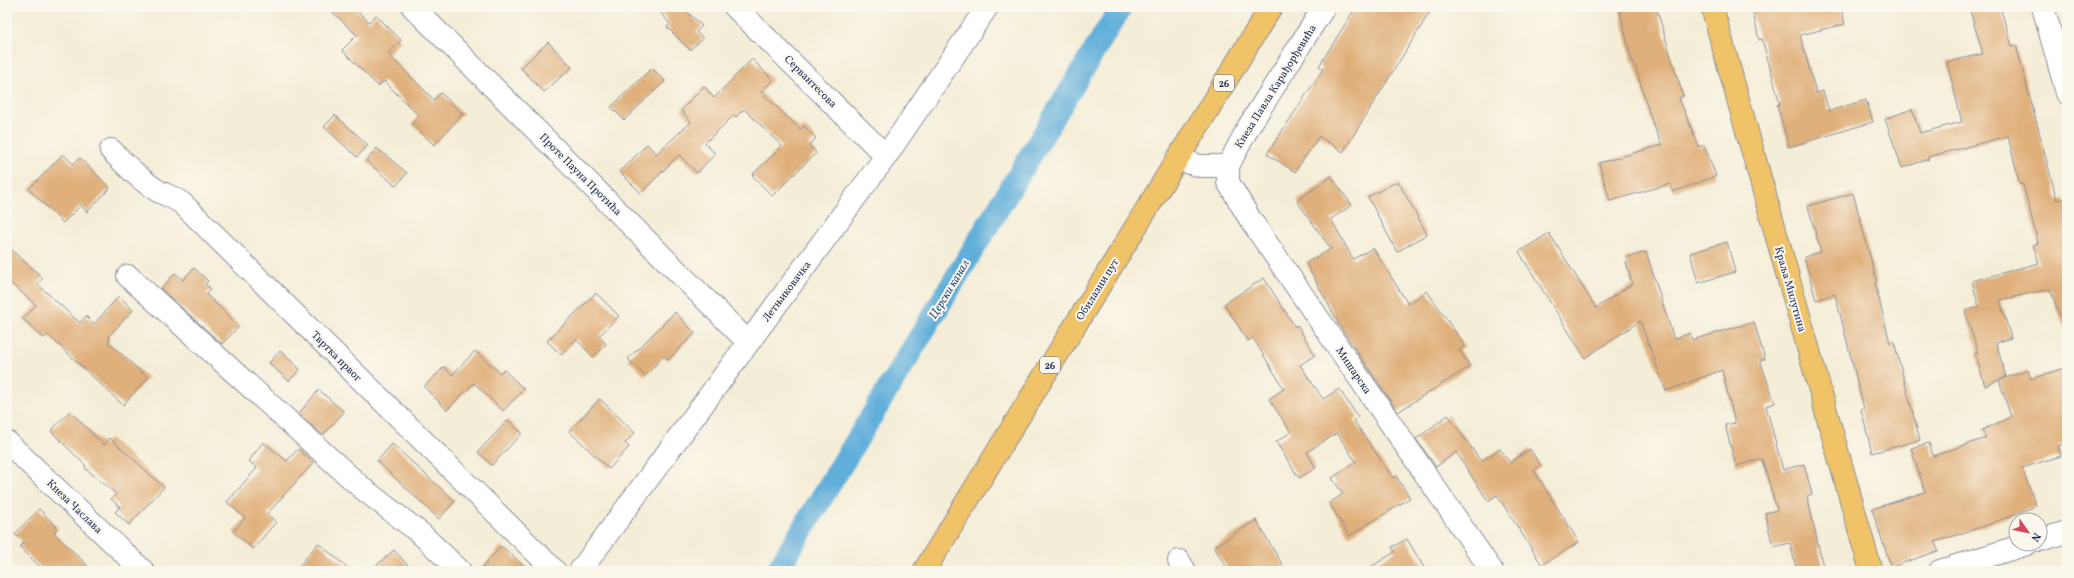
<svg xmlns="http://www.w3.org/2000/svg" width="2074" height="578" font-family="Vollkorn,serif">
	<rect width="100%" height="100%" fill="#fbf7ec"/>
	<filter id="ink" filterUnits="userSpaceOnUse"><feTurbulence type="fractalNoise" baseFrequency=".025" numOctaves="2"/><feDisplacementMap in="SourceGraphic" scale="8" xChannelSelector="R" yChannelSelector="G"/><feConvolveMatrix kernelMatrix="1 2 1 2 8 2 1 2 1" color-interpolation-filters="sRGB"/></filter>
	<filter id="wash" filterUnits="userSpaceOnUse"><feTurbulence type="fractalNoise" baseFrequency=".012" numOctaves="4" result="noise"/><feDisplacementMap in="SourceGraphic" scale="16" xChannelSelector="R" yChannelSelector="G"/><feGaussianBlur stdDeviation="0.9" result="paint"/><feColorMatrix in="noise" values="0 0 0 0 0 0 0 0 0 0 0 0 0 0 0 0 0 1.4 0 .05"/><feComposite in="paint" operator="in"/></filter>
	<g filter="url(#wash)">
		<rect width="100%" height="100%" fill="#f4edd7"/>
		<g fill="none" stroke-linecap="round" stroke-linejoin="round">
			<!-- canal -->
			<polyline stroke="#60afda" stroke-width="23" points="777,571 1121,7"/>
		</g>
		<g id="blocks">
			<!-- building -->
			<g fill="#e0b07b">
				<polygon points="327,7 353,7 369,22 376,15 401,40 388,54 434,100 441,93 463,114 434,145 412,124 419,116 384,81 378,86 342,50 357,35"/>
				<polygon points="656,7 682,7 702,26 696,32 703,38 690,50 667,27 670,24"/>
				<polygon points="1356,7 1433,7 1343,152 1319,136 1295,172 1267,154 1323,69 1319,66"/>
				<polygon points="1619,7 1656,7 1683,96 1679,98 1699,147 1704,145 1716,176 1673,192 1670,184 1610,201 1599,163 1662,145 1651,119 1634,62 1632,62"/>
				<polygon points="1752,7 1841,7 1845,24 1800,35 1816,93 1823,91 1829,111 1866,100 1873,122 1789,147 1777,105 1780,104 1762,39 1759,40"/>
				<polygon points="1969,7 2000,7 2012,46 2016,45 2057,200 2065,199 2067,208 2067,330 2065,330 2050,289 2000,300 2011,338 1996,343 2006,377 2000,380 2028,370 2031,379 2067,367 2067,443 2058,446 2061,456 2022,468 2036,506 1987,525 1935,542 1938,551 1891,567 1872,509 1925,492 1911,448 1929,443 1933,456 1986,438 1982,430 2011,417 1999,380 1985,386 1975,353 1978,353 1965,311 1979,307 1972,281 2039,263 2033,245 2038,243 2023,184 2020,185 2008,136 1928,157 1929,159 1902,168 1885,119 1912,109 1920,133 1962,122 1947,62 1983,54"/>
				<polygon points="548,42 572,67 544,92 521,68"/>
				<polygon points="752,59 773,80 761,92 800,129 804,126 816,138 809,145 816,153 772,196 752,175 782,146 744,109 736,117 734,115 705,143 715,154 697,173 679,155 641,193 620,172 647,144 656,154 691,122 681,110 704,86 714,98"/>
				<polygon points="652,68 665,81 624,120 611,107"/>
				<polygon points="335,115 368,145 357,157 324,127"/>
				<polygon points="377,148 407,173 396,186 366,161"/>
				<polygon points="63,154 73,164 80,158 110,188 87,212 81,205 63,223 29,189"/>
				<polygon points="1331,176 1352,205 1331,219 1353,259 1373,248 1408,304 1427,291 1465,346 1459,350 1470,366 1398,412 1340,326 1306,263 1331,249 1297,201"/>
				<polygon points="1398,181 1427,234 1397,252 1368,197"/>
				<polygon points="1853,193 1877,282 1875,283 1890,343 1894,342 1920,440 1872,453 1861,410 1864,409 1835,294 1816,300 1804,257 1821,252 1808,206"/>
				<polygon points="1549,233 1596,308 1632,284 1625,258 1646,252 1674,339 1690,333 1692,340 1754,322 1765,359 1760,360 1775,403 1766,406 1783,470 1804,464 1812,494 1807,496 1824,571 1797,571 1790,543 1773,547 1765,513 1777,510 1762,459 1736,466 1725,425 1735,423 1722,370 1666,391 1640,321 1585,358 1519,252"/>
				<polygon points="1727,242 1735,272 1698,283 1690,253"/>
				<polygon points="7,246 43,278 37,284 80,323 86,316 94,324 119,296 133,310 108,337 110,339 108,342 148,378 123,405 48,335 44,338 23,319 36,305 7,280"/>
				<polygon points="194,268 208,281 205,284 211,289 206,294 239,326 222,344 161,289 175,273 183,280"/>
				<polygon points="1264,278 1295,327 1297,325 1315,355 1300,365 1323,399 1339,389 1358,417 1354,421 1393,478 1396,476 1410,498 1349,536 1329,503 1343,494 1332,478 1356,462 1337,433 1307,452 1316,468 1299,478 1276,442 1291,432 1269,399 1284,389 1253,338 1248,341 1224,304"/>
				<polygon points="596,293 619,316 599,336 606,344 593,357 576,339 561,355 547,341"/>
				<polygon points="675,312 695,333 668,360 664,356 645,376 628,359"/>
				<polygon points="280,351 300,369 289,381 269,363"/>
				<polygon points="475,351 500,373 504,370 524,389 503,411 474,383 447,410 424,387 444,367 452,375"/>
				<polygon points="319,390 344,412 323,435 298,414"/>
				<polygon points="600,399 635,433 625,443 629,447 609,469 569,431"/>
				<polygon points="70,411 104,445 110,438 164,487 129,525 115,512 120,507 111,499 116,494 85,468 86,466 51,431"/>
				<polygon points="1448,415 1481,461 1500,449 1510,463 1530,449 1541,466 1534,471 1579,542 1542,565 1497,495 1488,501 1456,452 1436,467 1416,439"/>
				<polygon points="508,420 522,433 492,465 478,452"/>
				<polygon points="263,442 287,461 298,449 313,463 267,514 276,522 253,549 233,532 245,518 227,502 257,468 249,461"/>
				<polygon points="392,444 455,501 439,519 377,461"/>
				<polygon points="39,509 58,528 54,533 93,571 44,571 20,547 24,543 15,534"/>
				<polygon points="1256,520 1286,571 1229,571 1214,547"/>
				<polygon points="1407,539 1426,571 1364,571 1395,552 1392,547"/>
				<polygon points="318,543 352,571 295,571"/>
				<polygon points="501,546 530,571 479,571"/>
				<polygon points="394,550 413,571 370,571"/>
			</g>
		</g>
	</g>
	<g filter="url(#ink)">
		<use href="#blocks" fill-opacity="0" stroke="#888e9a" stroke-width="1"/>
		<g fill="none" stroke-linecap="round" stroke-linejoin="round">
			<!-- minor casing -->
			<g stroke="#888e9a" stroke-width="24">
				<g id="minor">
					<polyline points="413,7 748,342"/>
					<polyline points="735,7 886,156"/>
					<polyline points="1324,7 1249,126 1228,166 1228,182 1250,219 1492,571"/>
					<polyline points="2043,7 2067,93"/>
					<path d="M111 150C125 164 140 180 158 191 166 195 175 198 183 204L555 571"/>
					<polyline points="1177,159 1200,166 1228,166"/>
					<polyline points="128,276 362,488 420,533 460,571"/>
					<polyline points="7,442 143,571"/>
					<polyline points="2040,540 2067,532"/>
					<polyline points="1179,561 1185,571"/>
					<polyline points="580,571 886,156 987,7"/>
					<polyline points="1940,571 2027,544"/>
				</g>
			</g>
			<!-- major casing -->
			<g stroke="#888e9a" stroke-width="24">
				<g id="major">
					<polyline points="1712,7 1871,571"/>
					<polyline points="924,571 1271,7"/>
				</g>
			</g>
			<!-- minor -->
			<use href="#minor" stroke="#fff" stroke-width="22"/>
			<!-- major -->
			<use href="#major" stroke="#f1c369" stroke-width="22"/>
		</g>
	</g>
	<g text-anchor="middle" stroke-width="4" stroke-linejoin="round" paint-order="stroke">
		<!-- shield labels -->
		<g fill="#fbf7ec" stroke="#5e6b89" stroke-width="1">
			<rect x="1214" y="75" width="20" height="16" rx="3"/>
			<rect x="1040" y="357" width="20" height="16" rx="3"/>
		</g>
		<g font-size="10" font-weight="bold" fill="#1b2f5e">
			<text x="1224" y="87">26</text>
			<text x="1050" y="369">26</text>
		</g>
		<!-- street labels -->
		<g font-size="11" fill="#1b2f5e" stroke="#fbf7ec">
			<text transform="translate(811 81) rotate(45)" y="4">Сервантесова</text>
			<text transform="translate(1275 86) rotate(-58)" y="4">Кнеза Павла Карађорђевића</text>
			<text transform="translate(581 174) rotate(45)" y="4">Проте Пауна Протића</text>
			<text transform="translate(1097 289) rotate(-58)" y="4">Обилазни пут</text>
			<text transform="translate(1791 289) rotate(74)" y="4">Краља Милутина</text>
			<text transform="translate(786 291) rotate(-53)" y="4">Летњиковачка</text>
			<text transform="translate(337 356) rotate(45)" y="4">Твртка првог</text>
			<text transform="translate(1354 370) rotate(56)" y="4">Мишарска</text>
			<text transform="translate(75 506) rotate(44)" y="4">Кнеза Часлава</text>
		</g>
		<!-- water labels -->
		<g font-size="12" font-style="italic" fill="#305583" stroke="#fbf7ec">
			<text transform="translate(949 289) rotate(-59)" y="4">Церски канал</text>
		</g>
	</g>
	<!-- margin -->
	<rect width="2074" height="578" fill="none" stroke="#fbf7ec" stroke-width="24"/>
	<!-- north arrow -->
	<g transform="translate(2028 532) rotate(123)"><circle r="19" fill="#fbf7ec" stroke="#a1a7b3"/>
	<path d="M0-3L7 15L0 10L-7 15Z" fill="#d1495b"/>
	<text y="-6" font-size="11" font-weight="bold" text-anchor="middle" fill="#1b2f5e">N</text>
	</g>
</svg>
